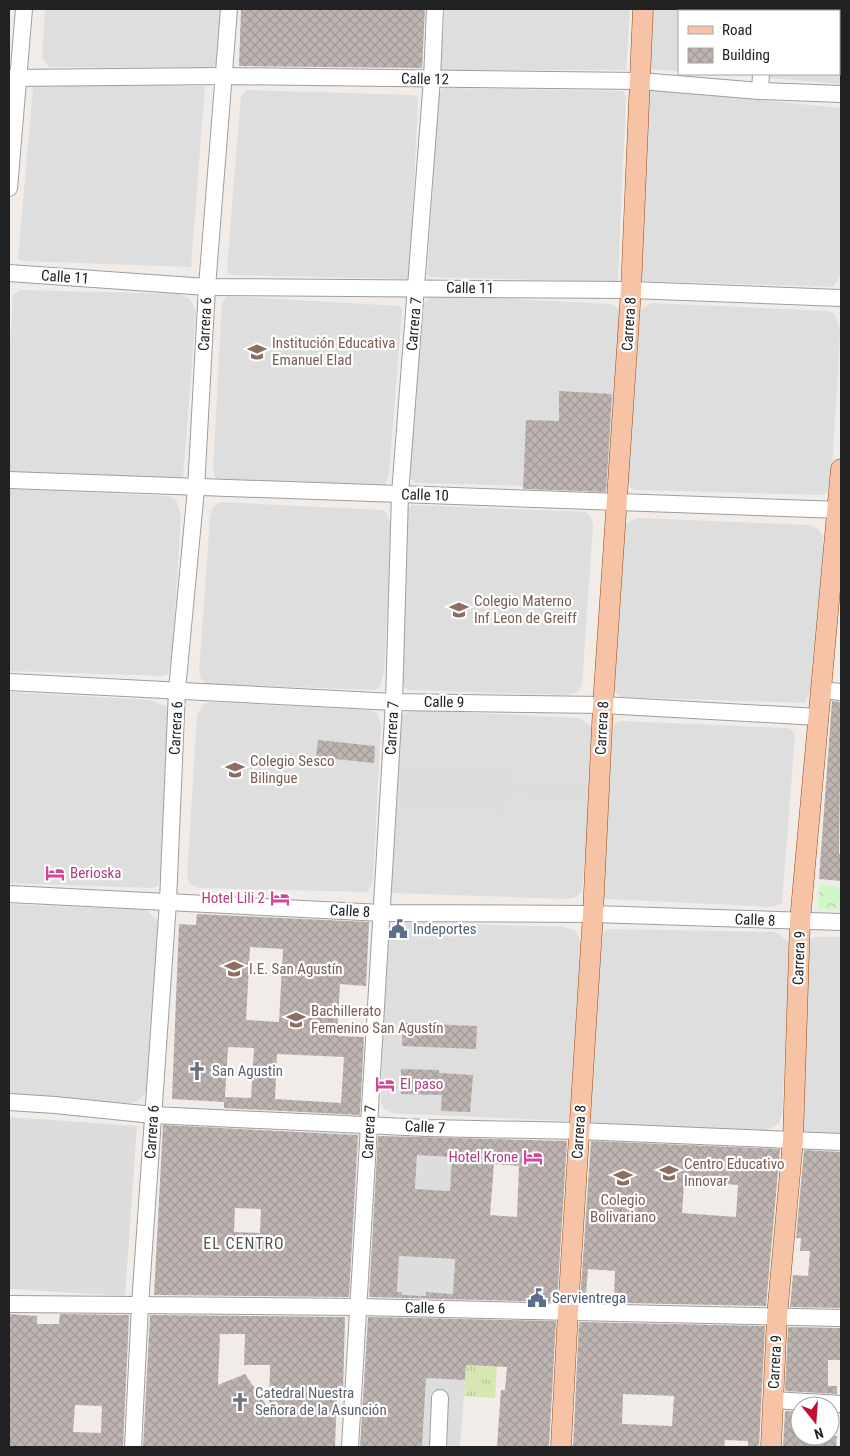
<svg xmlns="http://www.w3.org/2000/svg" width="850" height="1456" font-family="'Roboto Condensed',sans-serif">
	<defs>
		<pattern id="grass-tufts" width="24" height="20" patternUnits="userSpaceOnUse" patternTransform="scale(1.25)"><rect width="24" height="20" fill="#d7e7b1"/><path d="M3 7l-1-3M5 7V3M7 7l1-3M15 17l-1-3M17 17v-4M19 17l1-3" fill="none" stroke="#b8c698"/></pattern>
		<pattern id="park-crowns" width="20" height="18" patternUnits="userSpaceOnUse" patternTransform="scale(1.25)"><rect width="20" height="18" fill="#cff7c8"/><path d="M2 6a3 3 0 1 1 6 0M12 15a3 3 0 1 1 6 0" fill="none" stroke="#b1d3ac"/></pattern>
		<pattern id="building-cross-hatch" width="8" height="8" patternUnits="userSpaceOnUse" patternTransform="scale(1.25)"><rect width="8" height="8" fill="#beb4b1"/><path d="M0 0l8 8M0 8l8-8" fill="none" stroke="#a39a98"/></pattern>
	</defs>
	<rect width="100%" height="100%" fill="#f1ece8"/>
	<!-- residential -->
	<g fill="#dfdede">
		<polygon points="45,9 221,9 220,49 217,64 210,68 49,67 42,58"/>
		<polygon points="445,9 630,9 626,70 441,70"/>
		<polygon points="645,9 747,9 747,11 679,11 679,71 647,69"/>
		<polygon points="771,9 841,9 841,84 769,78 766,75 839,74 839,11 771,11"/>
		<polygon points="37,83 205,86 191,267 22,261 18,259 33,87"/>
		<polygon points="444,88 623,91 626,97 618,279 616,282 429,277 427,273 439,93"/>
		<polygon points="247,90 413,95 418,98 410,274 408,279 232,275 228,273 227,268 241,96"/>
		<polygon points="655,90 841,108 841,249 840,275 833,287 641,281 649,91"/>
		<polygon points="20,290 179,294 190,299 196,312 183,477 178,479 9,472 9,362 13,295"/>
		<polygon points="433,295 611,304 618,308 620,312 608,486 604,488 416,483 411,479 410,474 422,304"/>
		<polygon points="228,296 400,306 402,311 389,474 384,488 216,480 213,470 222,302"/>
		<polygon points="651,303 830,311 835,315 840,329 838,375 831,481 826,493 822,495 634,490 629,486 628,481 639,311"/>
		<polygon points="9,489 170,496 176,500 181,515 172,658 168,674 163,676 9,671"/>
		<polygon points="221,502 382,510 387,513 392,529 384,672 380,687 375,690 206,684 201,679 199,672 210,516 213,507"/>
		<polygon points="412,505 586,512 591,517 593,526 582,685 578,692 568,695 408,690 404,687 402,679 407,510"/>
		<polygon points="638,518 809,525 817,528 823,537 823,551 810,691 805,703 621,697 614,690 614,679 623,528 630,521"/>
		<polygon points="9,692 150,700 170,708 160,879 158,886 152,888 9,883"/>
		<polygon points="210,702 372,710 378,715 381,725 373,882 367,892 198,888 191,884 187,879 197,715 203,705"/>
		<polygon points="413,710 580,718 588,724 594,730 596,738 582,891 576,897 567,899 393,893 391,887 398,720 402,715"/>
		<polygon points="621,721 787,728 793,731 795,736 782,903 774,907 607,899 602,895 611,733 615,724"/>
		<polygon points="9,904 146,910 158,921 146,1091 140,1099 133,1103 9,1096"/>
		<polygon points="404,922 563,927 575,930 580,939 583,952 571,1116 566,1121 392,1113 384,1109 381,1103 386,939 393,927"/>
		<polygon points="608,929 776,932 790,943 782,1114 779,1123 768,1130 756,1132 596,1124 590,1120 599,941 603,933"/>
		<polygon points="814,937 841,937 841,1134 810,1133 802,1130 805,942"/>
	</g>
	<!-- grass -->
	<polygon fill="url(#grass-tufts)" points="466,1365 497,1367 495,1398 464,1396"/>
	<!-- park -->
	<polygon fill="url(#park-crowns)" points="819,885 841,886 841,910 818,909"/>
	<!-- parking -->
	<g fill="#ddd">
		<polygon points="402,763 514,769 514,778 592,782 591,802 510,797 509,815 399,809"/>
		<polygon points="9,1117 137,1126 125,1296 9,1289"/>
		<polygon points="419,1133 435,1134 433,1156 452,1157 450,1191 432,1190 430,1208 414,1208"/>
		<polygon points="399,1256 455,1259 454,1278 467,1294 426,1292 426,1296 409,1295 409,1298 402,1300 402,1292 397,1292"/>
		<polygon points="426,1378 465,1380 460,1447 422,1447"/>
	</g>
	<!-- building -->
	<g fill="url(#building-cross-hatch)" fill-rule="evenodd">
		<polygon points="241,9 425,9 422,68 239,66"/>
		<polygon points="559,391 612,394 606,492 523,489 526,420 559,421"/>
		<polygon points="832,701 841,702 839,854 841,854 841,881 819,879"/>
		<polygon points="318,740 375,746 374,763 316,757"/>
		<path d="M197 914 369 922 366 986 340 984 337 1036 364 1037 360 1115 224 1108V1102L172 1099 179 924 196 925ZM250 947 283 949 279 1022 246 1020ZM228 1047 254 1048 251 1098 225 1097ZM277 1054 344 1057 341 1103 275 1099Z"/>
		<polygon points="403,1023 477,1026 476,1049 402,1046"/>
		<polygon points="401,1069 439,1070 439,1073 473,1075 470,1112 441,1111 442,1095 401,1094"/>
		<path d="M163 1125 358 1135 349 1297 154 1295ZM235 1208 261 1209 260 1233 234 1232Z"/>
		<path d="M378 1136 567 1141 557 1302 369 1297ZM417 1155 452 1157 450 1191 415 1189ZM494 1164 519 1166 517 1217 490 1215ZM399 1256 455 1259 453 1294 426 1292V1296L402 1295V1292H397Z"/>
		<path d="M591 1141 780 1149 766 1306 580 1302ZM714 1183 738 1185 736 1217 682 1213 684 1184 714 1186ZM588 1269 615 1271 614 1294 586 1293Z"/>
		<polygon points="804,1150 841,1152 841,1308 790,1307 793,1275 808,1276 810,1251 800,1251 801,1238 796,1238"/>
		<path d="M9 1314 37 1316V1324H59L60 1314 129 1315 123 1447H9ZM75 1405 102 1406 101 1433 73 1432Z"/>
		<path d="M150 1315 345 1317 343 1393H337L335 1447H143ZM220 1334H245L244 1365H270L269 1409 245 1374 218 1385Z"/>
		<polygon points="368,1317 556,1321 549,1447 497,1447 501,1390 505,1390 507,1367 466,1365 465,1380 426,1378 422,1447 360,1447"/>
		<path d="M579 1322 765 1326 759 1446H748V1441L725 1440 724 1447H573ZM623 1394 674 1396 672 1426 622 1424Z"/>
		<polygon points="788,1327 841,1328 841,1360 828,1360 828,1386 837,1386 837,1394 785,1391"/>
		<polygon points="785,1411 800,1412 800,1436 837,1436 836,1447 783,1447"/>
	</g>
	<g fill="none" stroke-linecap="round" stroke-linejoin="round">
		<!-- minor casing -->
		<g stroke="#9e9e9e" stroke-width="18">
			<g id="minor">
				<polyline points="766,11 766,9"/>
				<polyline points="9,78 224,76 640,81 760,91 841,94"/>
				<polyline points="760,91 761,74"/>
				<polyline points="9,188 24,9"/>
				<polyline points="9,273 207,287 631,290 841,298"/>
				<polyline points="9,480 841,510"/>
				<polyline points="9,682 394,702 603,705 819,717"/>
				<polyline points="820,690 841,692"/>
				<polyline points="9,894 382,913 593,914 841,922"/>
				<polyline points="9,1102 55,1105 153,1115 427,1128 580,1131 841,1142"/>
				<polyline points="9,1304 360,1307 841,1318"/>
				<polyline points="773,1400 841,1404"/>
				<polyline points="133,1447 140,1305 168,902 177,690 196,489 207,287 229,9"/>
				<polyline points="350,1447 394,702 400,494 432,79 435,9"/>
				<polyline points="438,1447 440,1398"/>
			</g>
		</g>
		<!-- major casing -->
		<g stroke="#964908" stroke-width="21">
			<g id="major">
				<polyline points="561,1447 568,1311 593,914 603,705 631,290 643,9"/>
				<polyline points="771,1447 777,1316 793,1140 800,921 841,469"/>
			</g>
		</g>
		<!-- minor -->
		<use href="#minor" stroke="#fff" stroke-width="16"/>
		<!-- major -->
		<use href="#major" stroke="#f7c3a6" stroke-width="20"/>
	</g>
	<!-- icons -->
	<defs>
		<g id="school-bare" transform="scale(1.5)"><path d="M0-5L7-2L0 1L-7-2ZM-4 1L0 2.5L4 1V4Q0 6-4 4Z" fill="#8d6e63" stroke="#fff" stroke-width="2.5" paint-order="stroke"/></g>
		<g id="hotel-bare" transform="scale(1.5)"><path d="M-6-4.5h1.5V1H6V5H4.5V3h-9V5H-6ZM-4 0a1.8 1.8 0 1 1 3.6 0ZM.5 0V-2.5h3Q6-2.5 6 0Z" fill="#d1479c" stroke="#fff" stroke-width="2.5" paint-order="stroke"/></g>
		<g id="civic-bare" transform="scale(1.5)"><path d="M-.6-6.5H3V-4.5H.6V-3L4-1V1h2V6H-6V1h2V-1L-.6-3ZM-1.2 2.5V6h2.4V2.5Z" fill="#5c6f8a" stroke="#fff" stroke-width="2.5" paint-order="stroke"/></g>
		<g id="church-bare" transform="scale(1.5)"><path d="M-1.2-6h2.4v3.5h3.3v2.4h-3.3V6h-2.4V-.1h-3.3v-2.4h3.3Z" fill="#6b7280" stroke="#fff" stroke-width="2.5" paint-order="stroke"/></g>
	</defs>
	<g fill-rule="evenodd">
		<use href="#school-bare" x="257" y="352"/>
		<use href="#school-bare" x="459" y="610"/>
		<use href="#school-bare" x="235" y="770"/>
		<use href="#hotel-bare" x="55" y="873"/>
		<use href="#hotel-bare" x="280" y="898"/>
		<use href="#civic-bare" x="398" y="929"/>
		<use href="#school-bare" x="234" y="969"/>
		<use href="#school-bare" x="296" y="1020"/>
		<use href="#church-bare" x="197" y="1071"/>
		<use href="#hotel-bare" x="385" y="1084"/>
		<use href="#hotel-bare" x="533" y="1157"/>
		<use href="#school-bare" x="669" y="1173"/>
		<use href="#school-bare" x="623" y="1178"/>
		<use href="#civic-bare" x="537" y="1298"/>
		<use href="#church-bare" x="240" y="1402"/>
	</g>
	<g text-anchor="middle" stroke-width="4.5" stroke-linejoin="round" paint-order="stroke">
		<!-- street labels -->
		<g font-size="15" fill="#212121" stroke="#fff">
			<text transform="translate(425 79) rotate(1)" y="5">Calle 12</text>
			<text transform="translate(65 277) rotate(4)" y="5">Calle 11</text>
			<text transform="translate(470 288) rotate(1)" y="5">Calle 11</text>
			<text transform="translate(205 324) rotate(-87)" y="5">Carrera 6</text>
			<text transform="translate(414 324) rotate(-85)" y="5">Carrera 7</text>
			<text transform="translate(629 324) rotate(-86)" y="5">Carrera 8</text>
			<text transform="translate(425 495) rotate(2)" y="5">Calle 10</text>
			<text transform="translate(444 702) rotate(1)" y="5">Calle 9</text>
			<text transform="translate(176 728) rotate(-87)" y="5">Carrera 6</text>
			<text transform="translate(392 728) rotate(-87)" y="5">Carrera 7</text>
			<text transform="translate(602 728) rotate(-87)" y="5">Carrera 8</text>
			<text transform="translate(350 911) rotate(3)" y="5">Calle 8</text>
			<text transform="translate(755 920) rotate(2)" y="5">Calle 8</text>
			<text transform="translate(799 958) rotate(-88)" y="5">Carrera 9</text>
			<text transform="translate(425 1127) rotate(3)" y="5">Calle 7</text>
			<text transform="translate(152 1132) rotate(-86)" y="5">Carrera 6</text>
			<text transform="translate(369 1132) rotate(-87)" y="5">Carrera 7</text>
			<text transform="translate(579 1132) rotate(-86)" y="5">Carrera 8</text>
			<text transform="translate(425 1308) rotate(1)" y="5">Calle 6</text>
			<text transform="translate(775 1362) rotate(-87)" y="5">Carrera 9</text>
		</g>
		<!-- education labels -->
		<g font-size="15" fill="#785e54" stroke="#fff" text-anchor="start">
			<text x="272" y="348">Institución Educativa<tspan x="272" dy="17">Emanuel Elad</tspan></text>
			<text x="474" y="606">Colegio Materno<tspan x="474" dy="17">Inf Leon de Greiff</tspan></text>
			<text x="250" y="766">Colegio Sesco<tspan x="250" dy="17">Bilingue</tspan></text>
			<text x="249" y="974">I.E. San Agustín</text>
			<text x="311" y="1016">Bachillerato<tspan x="311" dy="17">Femenino San Agustín</tspan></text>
			<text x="684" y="1169">Centro Educativo<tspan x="684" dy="17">Innovar</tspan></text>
			<text x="623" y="1205" text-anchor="middle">Colegio<tspan x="623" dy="17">Bolivariano</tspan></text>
		</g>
		<!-- hotel labels -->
		<g font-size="15" fill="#b23c85" stroke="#fff" text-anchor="start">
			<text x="70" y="878">Berioska</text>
			<text x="265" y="903" text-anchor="end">Hotel Lili 2</text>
			<text x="400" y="1089">El paso</text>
			<text x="518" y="1162" text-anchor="end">Hotel Krone</text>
		</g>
		<!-- service labels -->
		<g font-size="15" fill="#4e5e75" stroke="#fff" text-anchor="start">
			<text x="413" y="934">Indeportes</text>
			<text x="552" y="1303">Servientrega</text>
		</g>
		<!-- worship labels -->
		<g font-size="15" fill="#5b616d" stroke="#fff" text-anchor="start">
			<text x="212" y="1076">San Agustin</text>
			<text x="255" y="1398">Catedral Nuestra<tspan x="255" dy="17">Señora de la Asunción</tspan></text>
		</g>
		<!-- neighbourhood labels -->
		<g font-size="16" letter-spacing="1" fill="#545454" stroke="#fff">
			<text x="244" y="1249">EL CENTRO</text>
		</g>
	</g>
	<!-- border -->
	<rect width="850" height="1456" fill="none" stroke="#212121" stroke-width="20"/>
	<!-- legend -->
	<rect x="678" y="10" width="162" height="65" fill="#ffffff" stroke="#a6a6a6"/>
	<rect x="688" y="26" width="25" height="8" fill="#f7c3a6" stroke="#a6a6a6"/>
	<text x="722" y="35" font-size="15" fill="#212121">Road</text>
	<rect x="688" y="48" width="25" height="15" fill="url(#building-cross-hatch)" stroke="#a6a6a6"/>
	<text x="722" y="60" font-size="15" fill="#212121">Building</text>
	<!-- north arrow -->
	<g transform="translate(815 1421) rotate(163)"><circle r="24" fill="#ffffff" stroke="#a6a6a6"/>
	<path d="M0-4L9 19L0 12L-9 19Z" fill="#c70b32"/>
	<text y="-8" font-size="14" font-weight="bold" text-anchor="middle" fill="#212121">N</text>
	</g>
</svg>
